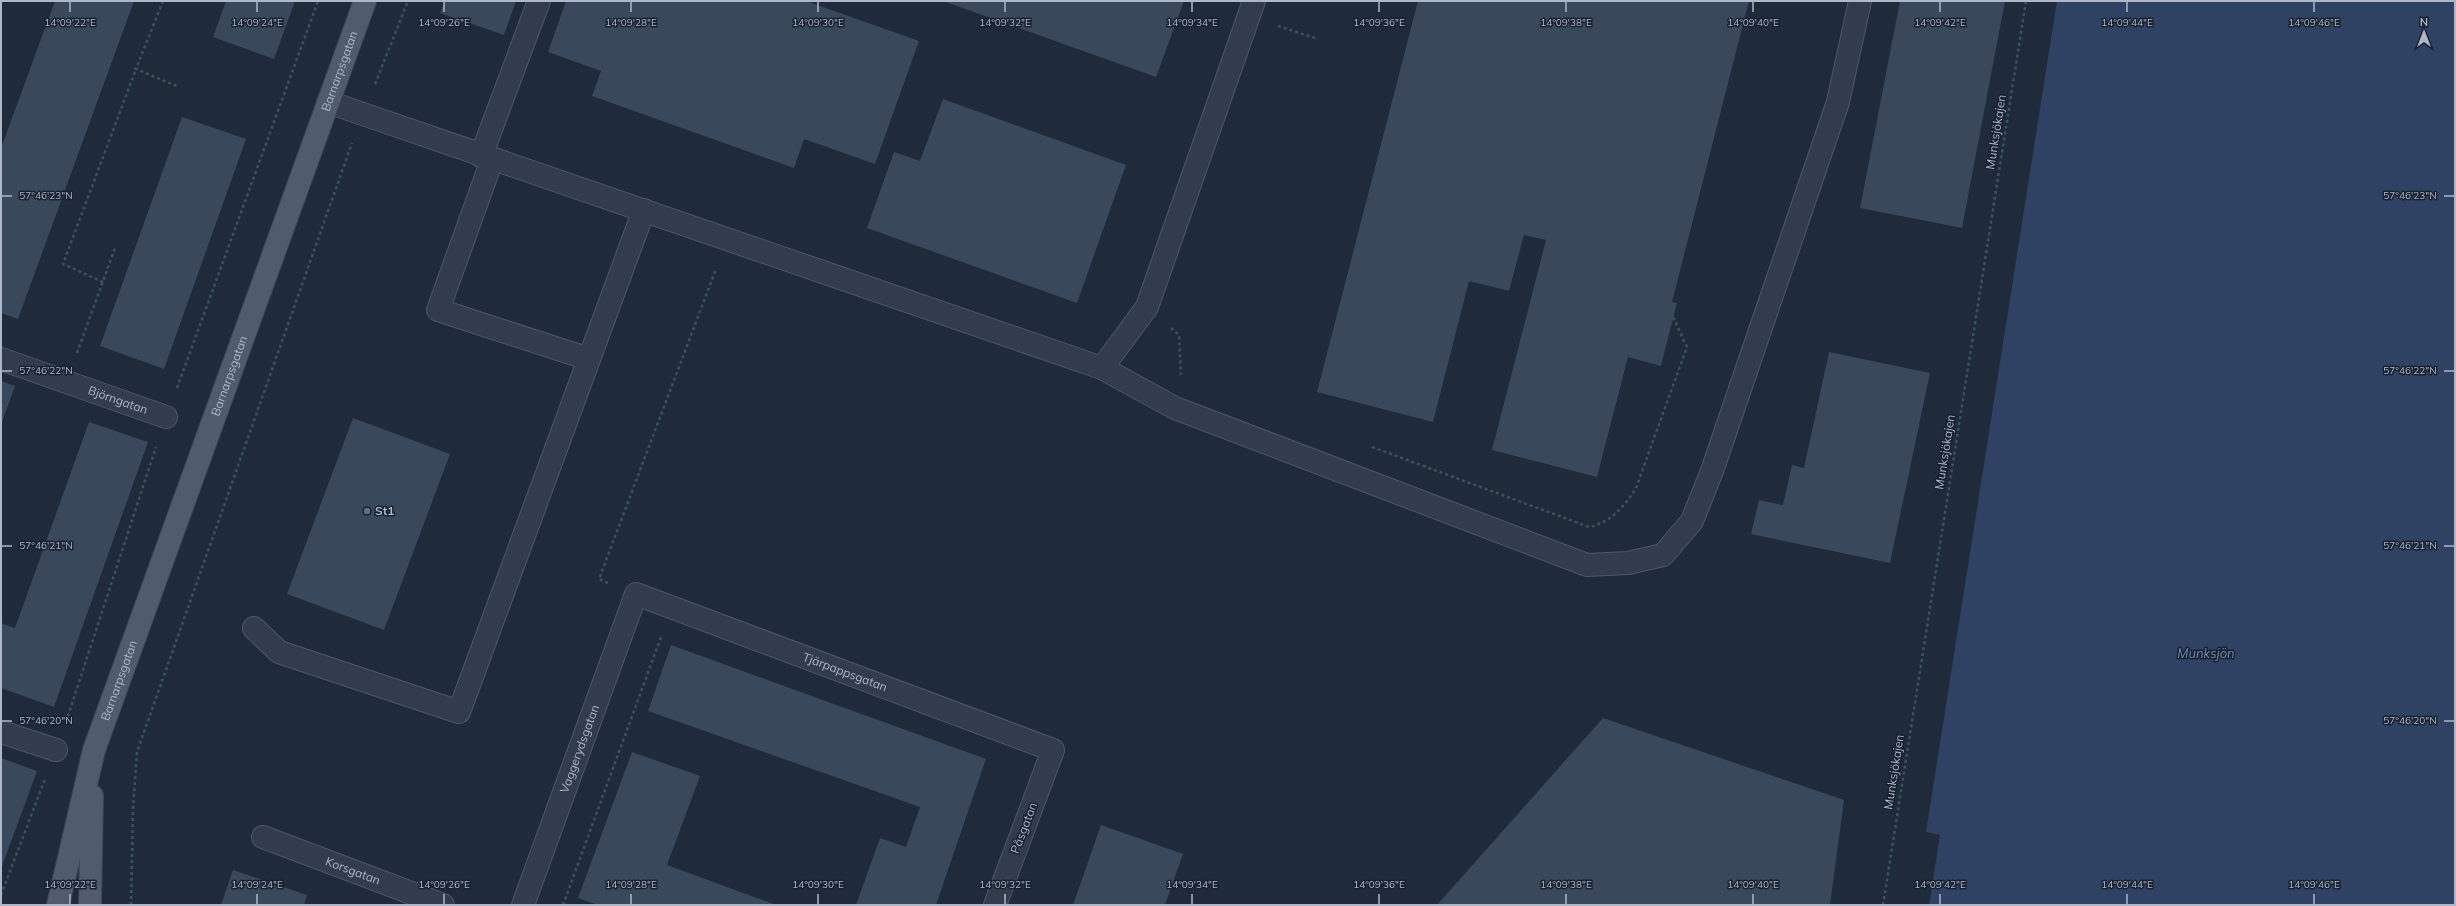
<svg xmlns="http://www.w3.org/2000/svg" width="2456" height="906" font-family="Mulish,sans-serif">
	<rect width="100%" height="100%" fill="#1f2a3b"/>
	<!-- water -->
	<polygon fill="#2f4263" points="2057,1 2455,1 2455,905 1929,905 1940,835 1926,832"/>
	<!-- building -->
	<g fill="#3a485b">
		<polygon points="55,1 134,1 18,319 1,313 1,148"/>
		<polygon points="226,1 295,1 274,59 213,37"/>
		<polygon points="445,1 516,1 504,35 440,13"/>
		<polygon points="566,1 806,1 919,41 875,164 804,139 794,168 592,96 601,71 548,52"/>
		<polygon points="943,1 1184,1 1156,77"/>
		<polygon points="1418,1 1749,1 1672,302 1677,303 1661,366 1628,357 1597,477 1492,450 1546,240 1524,235 1509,291 1469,281 1433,422 1317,392"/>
		<polygon points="1900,1 2005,1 1962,228 1860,208"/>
		<polygon points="943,99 1126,165 1077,303 867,228 894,152 920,161"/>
		<polygon points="182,117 246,139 164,369 100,346"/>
		<polygon points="1829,352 1930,373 1890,563 1751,534 1759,500 1783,505 1792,465 1804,468"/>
		<polygon points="1,381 15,386 1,425"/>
		<polygon points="353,418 450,454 384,630 287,594"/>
		<polygon points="89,422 148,442 54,707 1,688 1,623 15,628"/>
		<polygon points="671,645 986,759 936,905 856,905 880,838 906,847 920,807 648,711"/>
		<polygon points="1603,718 1844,800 1830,905 1437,905"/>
		<polygon points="632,752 700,776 667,865 776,905 598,905 578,898"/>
		<polygon points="1,758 37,771 1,869"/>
		<polygon points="1101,825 1183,854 1165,905 1073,905"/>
		<polygon points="233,870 307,895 304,905 221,905"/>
	</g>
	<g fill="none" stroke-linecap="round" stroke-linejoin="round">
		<!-- minor casing -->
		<g stroke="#4d5766" stroke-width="24">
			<g id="minor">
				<polyline points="328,102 1102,368 1175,408 1587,565 1628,563 1663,555 1692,521 1712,471 1838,102 1860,1"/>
				<polyline points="481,156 539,1"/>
				<polyline points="492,160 438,310 589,359"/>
				<path id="s1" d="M1 359 166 417"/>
				<polyline points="1102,368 1147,307 1254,1"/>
				<polyline points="254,628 279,652 459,712 644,210"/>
				<polyline points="1,732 56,750"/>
				<path id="s2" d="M263 837 443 905"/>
				<path id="s3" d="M523 905 636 594 1053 750 995 905"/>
			</g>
		</g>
		<!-- major casing -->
		<g stroke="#3c4555" stroke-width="24">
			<g id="major">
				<path id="s4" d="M58 905 94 750 365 1"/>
				<polyline points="90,905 92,796"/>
			</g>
		</g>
		<!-- path -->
		<g stroke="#3b5457" stroke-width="2.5" stroke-dasharray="3 3" stroke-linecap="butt">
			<polyline points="163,1 136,69 179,87"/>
			<polyline points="1278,26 1318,39"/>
			<polyline points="375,84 408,1"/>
			<polyline points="103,282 63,264 136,69 134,68"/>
			<polyline points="1171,328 1179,335 1181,375"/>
			<polyline points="77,353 115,248"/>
			<polyline points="177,388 318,1"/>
			<path d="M1372 447 1589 527C1610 523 1625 506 1636 488L1687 347 1673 317"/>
			<polyline points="608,583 599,579 716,269"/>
			<polyline points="66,722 156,447"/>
			<polyline points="1,895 45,779"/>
			<polyline points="131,905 133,809 137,752 352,143"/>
			<polyline points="563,905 661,637"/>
			<polyline points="1883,905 2026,1"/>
		</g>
		<!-- minor -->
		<use href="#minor" stroke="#333c4c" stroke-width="22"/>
		<!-- major -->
		<use href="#major" stroke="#505b6c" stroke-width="22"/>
	</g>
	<!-- ticks -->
	<path fill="none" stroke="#adb7c8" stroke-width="1.5" d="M70 2V12M257 2V12M444 2V12M631 2V12M818 2V12M1005 2V12M1192 2V12M1379 2V12M1566 2V12M1753 2V12M1940 2V12M2127 2V12M2314 2V12M2 196H12M2444 196H2454M2 371H12M2444 371H2454M2 546H12M2444 546H2454M2 721H12M2444 721H2454M70 894V904M257 894V904M444 894V904M631 894V904M818 894V904M1005 894V904M1192 894V904M1379 894V904M1566 894V904M1753 894V904M1940 894V904M2127 894V904M2314 894V904"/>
	<!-- markers -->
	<circle fill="#5c6f8a" stroke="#182130" stroke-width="1.5" cx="367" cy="511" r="4"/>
	<g text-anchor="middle" stroke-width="3" stroke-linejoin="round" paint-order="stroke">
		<!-- street labels -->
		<g font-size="12" fill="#adb7c8" stroke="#182130">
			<text dy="4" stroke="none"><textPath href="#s4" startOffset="881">Barnarpsgatan</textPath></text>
			<text transform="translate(1996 132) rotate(-81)" y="4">Munksjökajen</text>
			<text dy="4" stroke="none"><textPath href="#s4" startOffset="557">Barnarpsgatan</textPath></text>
			<text dy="4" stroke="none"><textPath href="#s1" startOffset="124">Björngatan</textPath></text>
			<text transform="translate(1945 452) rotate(-81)" y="4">Munksjökajen</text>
			<text dy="4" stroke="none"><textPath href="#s3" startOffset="554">Tjärpappsgatan</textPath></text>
			<text dy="4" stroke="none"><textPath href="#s4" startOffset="233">Barnarpsgatan</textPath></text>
			<text dy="4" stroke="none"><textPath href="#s3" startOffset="166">Vaggerydsgatan</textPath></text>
			<text transform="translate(1894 772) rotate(-81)" y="4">Munksjökajen</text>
			<text transform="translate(1024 828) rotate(-69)" y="4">Påsgatan</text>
			<text dy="4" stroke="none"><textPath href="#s2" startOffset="96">Korsgatan</textPath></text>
		</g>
		<!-- poi labels -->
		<g font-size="12" font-weight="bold" fill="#adb7c8" stroke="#182130" text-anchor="start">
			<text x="375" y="515">St1</text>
		</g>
		<!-- water labels -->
		<g font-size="13" font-style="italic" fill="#728bb3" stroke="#182130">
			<text x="2206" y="658">Munksjön</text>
		</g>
	</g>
	<g font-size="10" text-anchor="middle" fill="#adb7c8" stroke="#182130" stroke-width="3" stroke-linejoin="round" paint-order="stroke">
		<text x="70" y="26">14°09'22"E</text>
		<text x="257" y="26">14°09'24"E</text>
		<text x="444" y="26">14°09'26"E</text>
		<text x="631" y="26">14°09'28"E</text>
		<text x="818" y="26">14°09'30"E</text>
		<text x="1005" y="26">14°09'32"E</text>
		<text x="1192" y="26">14°09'34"E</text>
		<text x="1379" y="26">14°09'36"E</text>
		<text x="1566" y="26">14°09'38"E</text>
		<text x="1753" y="26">14°09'40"E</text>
		<text x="1940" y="26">14°09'42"E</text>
		<text x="2127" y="26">14°09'44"E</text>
		<text x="2314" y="26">14°09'46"E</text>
		<text x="46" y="199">57°46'23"N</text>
		<text x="2410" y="199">57°46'23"N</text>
		<text x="46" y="374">57°46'22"N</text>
		<text x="2410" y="374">57°46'22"N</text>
		<text x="46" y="549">57°46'21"N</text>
		<text x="2410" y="549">57°46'21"N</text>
		<text x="46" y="724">57°46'20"N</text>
		<text x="2410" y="724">57°46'20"N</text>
		<text x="70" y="888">14°09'22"E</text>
		<text x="257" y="888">14°09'24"E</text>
		<text x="444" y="888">14°09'26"E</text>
		<text x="631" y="888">14°09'28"E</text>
		<text x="818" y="888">14°09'30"E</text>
		<text x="1005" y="888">14°09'32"E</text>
		<text x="1192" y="888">14°09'34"E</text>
		<text x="1379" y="888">14°09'36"E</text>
		<text x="1566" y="888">14°09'38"E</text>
		<text x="1753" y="888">14°09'40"E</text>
		<text x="1940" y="888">14°09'42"E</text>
		<text x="2127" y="888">14°09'44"E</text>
		<text x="2314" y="888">14°09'46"E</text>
	</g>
	<!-- border -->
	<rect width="2456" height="906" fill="none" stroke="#adb7c8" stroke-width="4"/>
	<!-- north arrow -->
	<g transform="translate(2424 32)" stroke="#182130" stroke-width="3" paint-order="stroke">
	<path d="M0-3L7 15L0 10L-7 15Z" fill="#adb7c8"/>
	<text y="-6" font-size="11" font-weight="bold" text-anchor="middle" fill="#adb7c8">N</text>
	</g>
</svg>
